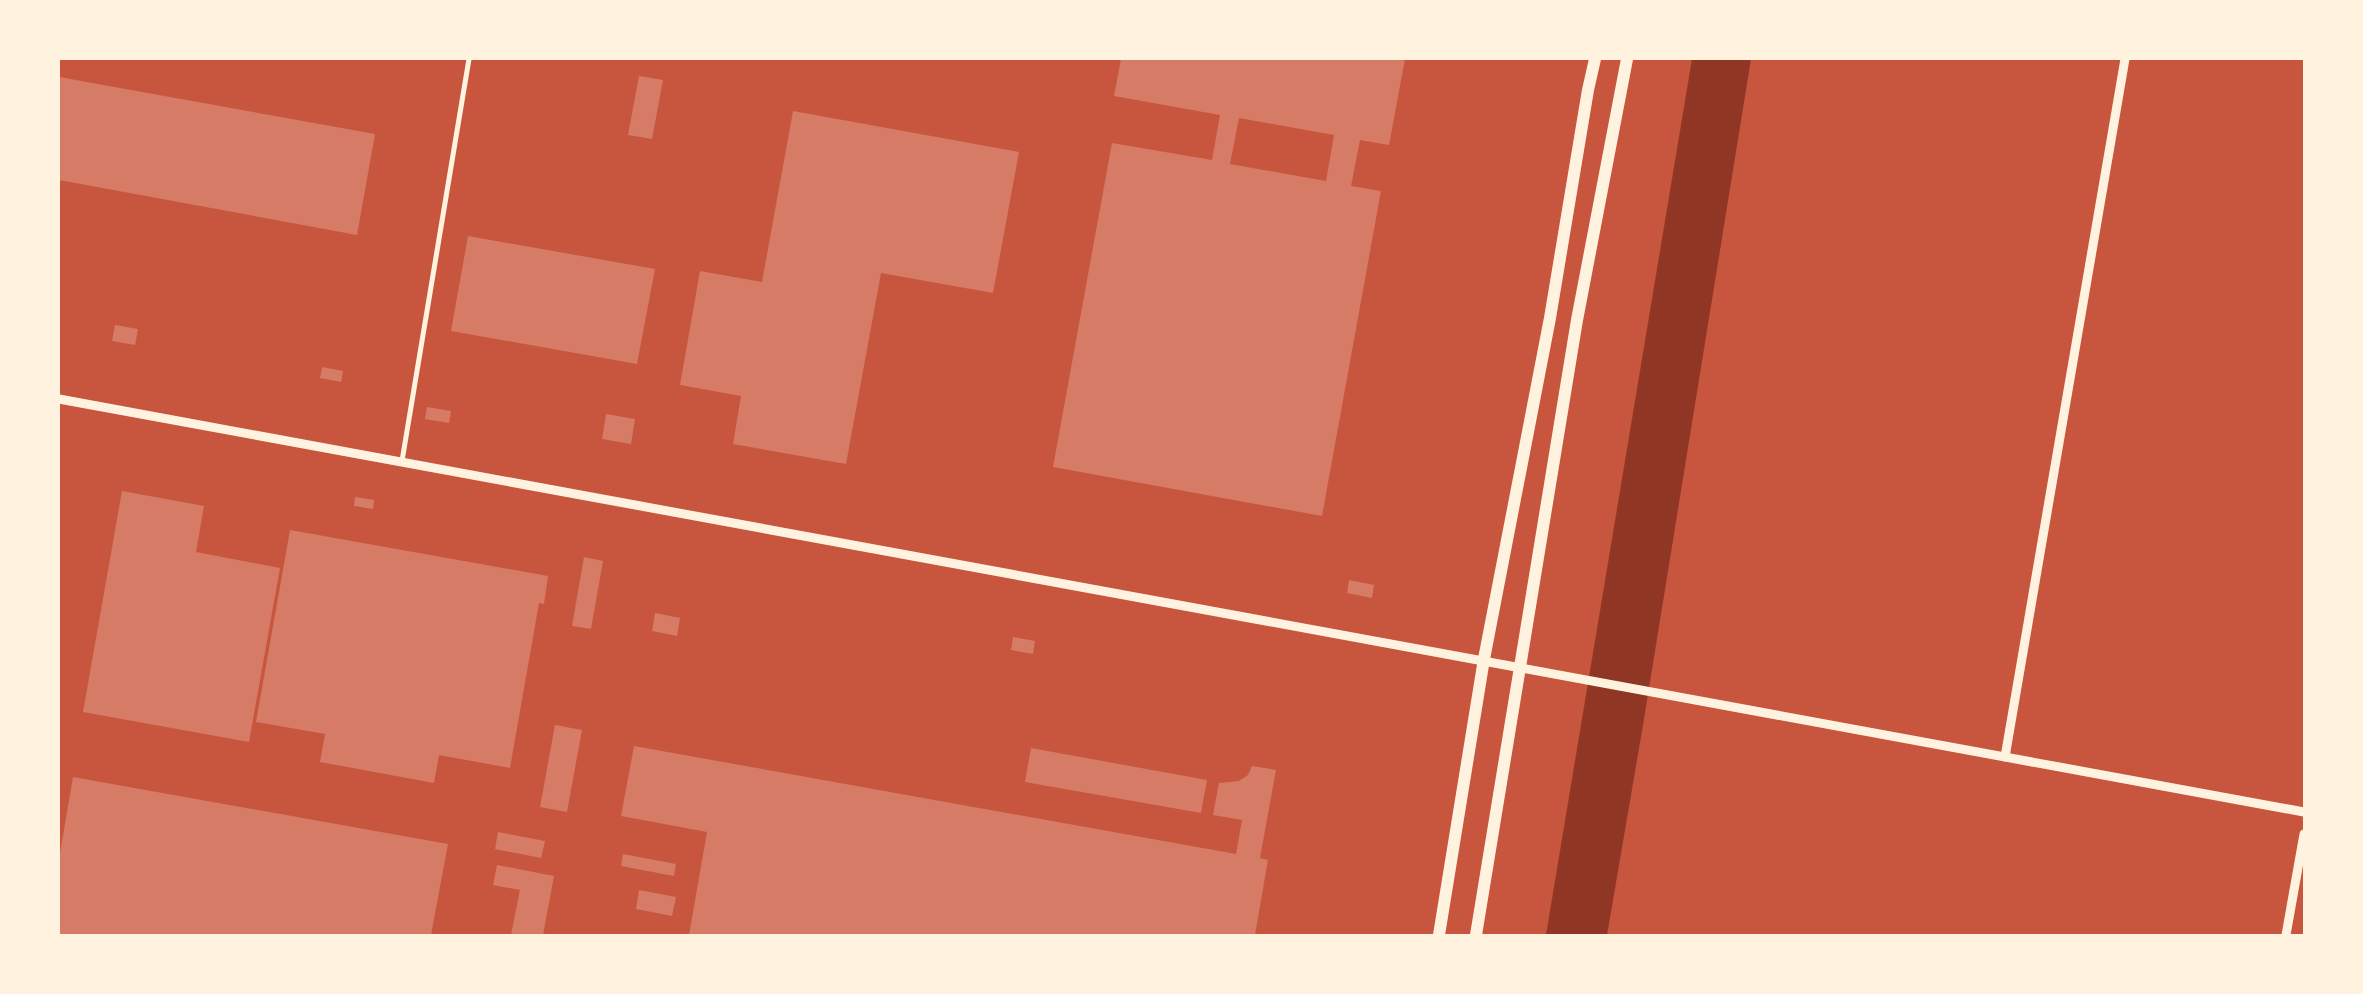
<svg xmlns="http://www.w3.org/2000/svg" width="2363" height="994" font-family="'Work Sans',sans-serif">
	<rect width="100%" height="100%" fill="#c8553d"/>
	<!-- water -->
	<polygon fill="#8f3625" points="1692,59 1751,59 1643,725 1607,935 1546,935"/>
	<!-- building -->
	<g fill="#d67c66" fill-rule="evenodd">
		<path d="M1121 59H1405L1389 145 1360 140 1351 186 1381 191 1322 516 1053 467 1112 143 1212 160 1220 115 1114 96ZM1239 118 1334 135 1326 181 1230 164Z"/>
		<polygon points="639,76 663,80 652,139 628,135"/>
		<polygon points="59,77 375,134 357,235 59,180"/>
		<polygon points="793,111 1019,152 993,293 881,273 846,464 733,444 741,396 680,385 700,271 762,282"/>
		<polygon points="468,236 655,269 637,364 451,331"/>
		<polygon points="115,325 138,329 135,345 112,341"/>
		<polygon points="322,367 343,371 341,382 320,378"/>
		<polygon points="427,407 451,411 449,423 425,419"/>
		<polygon points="606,414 635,419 631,444 602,439"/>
		<polygon points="122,491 204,506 196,552 280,568 249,742 83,712"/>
		<polygon points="355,497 374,500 373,509 354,506"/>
		<polygon points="290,530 548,576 544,604 539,603 510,768 439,755 434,783 320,762 325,734 256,722"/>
		<polygon points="584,557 603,561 591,629 572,626"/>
		<polygon points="1349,580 1374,585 1372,598 1347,593"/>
		<polygon points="655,613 680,618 677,636 652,631"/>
		<polygon points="1013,637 1035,641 1033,654 1011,650"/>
		<polygon points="555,725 582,730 567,812 540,807"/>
		<polygon points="634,746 1236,854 1242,820 1213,815 1219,783 1239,781 1248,775 1252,766 1276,770 1260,858 1268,860 1255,935 689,935 707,832 621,816"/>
		<polygon points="1031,748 1207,780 1201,813 1025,782"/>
		<polygon points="73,777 448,844 431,935 59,935 59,859"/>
		<polygon points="498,832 545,841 541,858 495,849"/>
		<polygon points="623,854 676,864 674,876 621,866"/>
		<polygon points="497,865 554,876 543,935 511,935 520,890 493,885"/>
		<polygon points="639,890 676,897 672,916 636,909"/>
	</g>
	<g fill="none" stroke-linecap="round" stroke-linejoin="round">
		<!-- minor -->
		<polyline stroke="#fff3e0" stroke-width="5" points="402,461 469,59"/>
		<!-- tertiary -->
		<g stroke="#fff3e0" stroke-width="9">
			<polyline points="59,399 2304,812"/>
			<polyline points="2005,757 2125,59"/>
			<polyline points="2286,935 2304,834"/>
		</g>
		<!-- primary -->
		<g stroke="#fff3e0" stroke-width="12">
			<polyline points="1439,935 1484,659 1550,318 1588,90 1595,59"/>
			<polyline points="1476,935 1577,320 1627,59"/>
		</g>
	</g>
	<!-- border -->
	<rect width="2363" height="994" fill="none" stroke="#fff3e0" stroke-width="120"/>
</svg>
